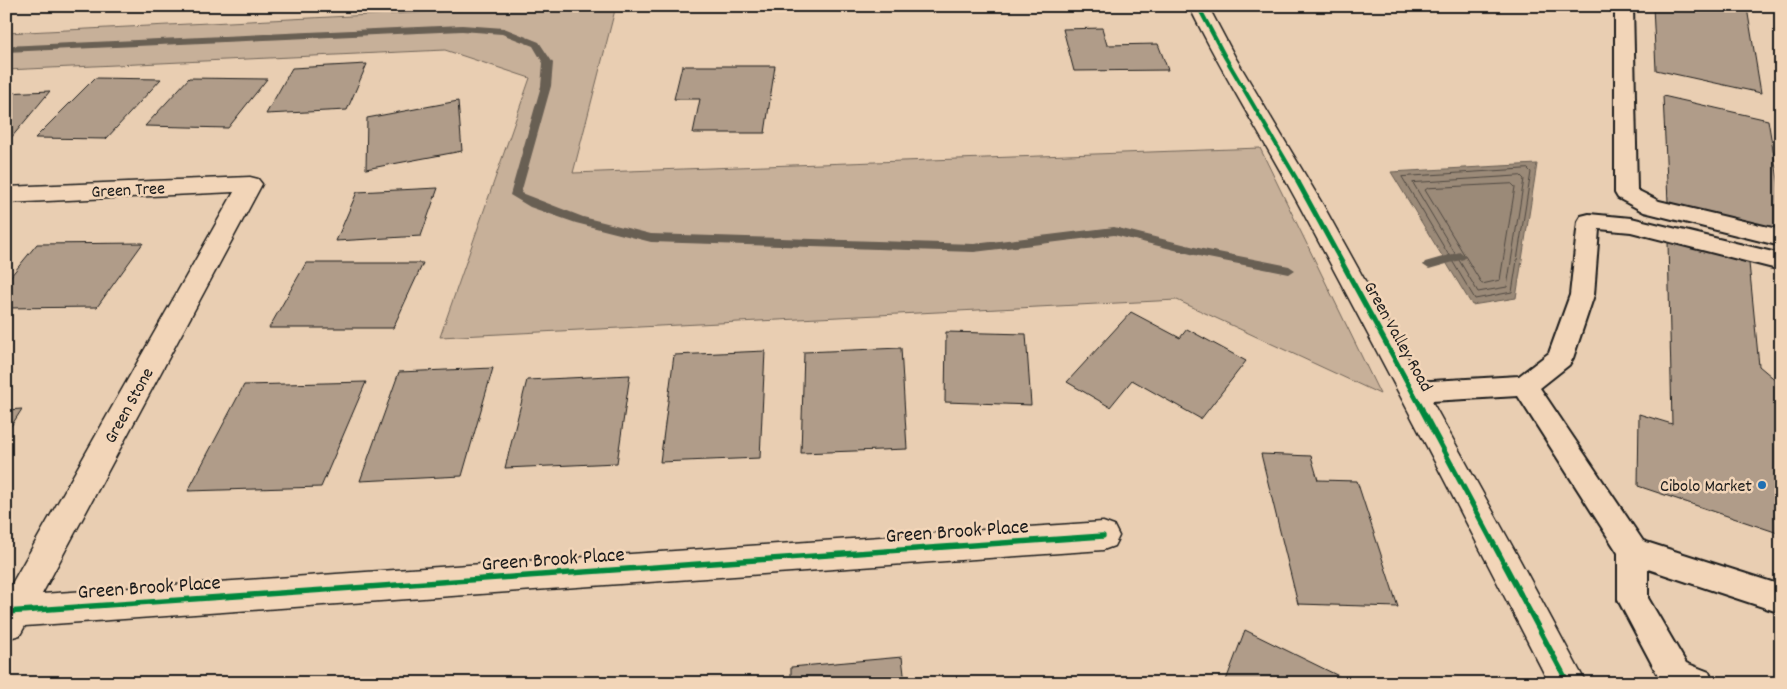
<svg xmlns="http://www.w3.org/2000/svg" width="1787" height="689" font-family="Dekko,sans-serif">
	<rect width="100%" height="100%" fill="#e9ceb2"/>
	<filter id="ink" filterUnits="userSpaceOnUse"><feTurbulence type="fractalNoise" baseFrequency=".02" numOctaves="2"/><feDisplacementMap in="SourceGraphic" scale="10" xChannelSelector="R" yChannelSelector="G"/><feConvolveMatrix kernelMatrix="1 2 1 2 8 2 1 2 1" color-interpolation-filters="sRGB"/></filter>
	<g filter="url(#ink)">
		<!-- green -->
		<polygon fill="#c7b099" stroke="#72665a" points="554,6 616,6 573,173 1260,148 1380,394 1177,300 440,337 530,78 445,50 6,70 6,33"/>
		<!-- water -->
		<polygon fill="#9b8a78" stroke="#685e53" points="1537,164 1516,298 1472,305 1391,172"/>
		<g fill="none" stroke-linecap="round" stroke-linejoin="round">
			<!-- shore -->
			<g stroke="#4f4841" stroke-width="1">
				<polygon points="1528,169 1531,172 1512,292 1475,299 1402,177"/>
				<polygon points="1521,176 1524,179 1507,287 1478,292 1413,183"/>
				<polygon points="1512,184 1515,187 1500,280 1482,284 1425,190 1428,188"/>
			</g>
			<!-- stream -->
			<g fill="#685e53" fill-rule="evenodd">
				<polygon points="462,25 504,28 539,42 553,63 551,86 521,193 583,217 651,234 974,244 1114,227 1203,249 1289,266 1295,270 1289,274 1203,257 1114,235 974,252 651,242 576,223 530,207 510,195 541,86 543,63 533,46 502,34 462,31 6,52 6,46"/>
				<polygon points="1460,252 1466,256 1464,259 1429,269 1423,265 1425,262"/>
			</g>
		</g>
		<!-- building -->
		<g fill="#b09c89" stroke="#1c1c1c">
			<polygon points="1653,6 1737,6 1747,8 1761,93 1656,70"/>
			<polygon points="1102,28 1107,45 1158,44 1168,70 1074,71 1063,29"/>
			<polygon points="367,64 347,110 266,114 292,68"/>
			<polygon points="682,66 775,66 765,133 693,133 700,99 674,99"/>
			<polygon points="95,78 161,79 106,139 35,138"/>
			<polygon points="189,78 267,79 228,128 145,126"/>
			<polygon points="50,91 11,138 6,138 6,93"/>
			<polygon points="1663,96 1768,120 1781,197 1781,231 1668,202"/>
			<polygon points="458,101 462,151 366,169 367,118"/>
			<polygon points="438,188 421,236 336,241 357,192"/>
			<polygon points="1668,241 1749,263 1759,366 1778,382 1781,409 1781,534 1638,486 1639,414 1672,424"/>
			<polygon points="143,243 97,307 6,308 6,282 37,244"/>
			<polygon points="306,263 423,263 393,328 269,328"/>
			<polygon points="1131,312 1180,338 1187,329 1246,361 1201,419 1132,380 1110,407 1067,382"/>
			<polygon points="946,332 1026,334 1031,405 945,402"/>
			<polygon points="901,348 907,449 801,453 804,352"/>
			<polygon points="765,351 760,458 660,462 674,355"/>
			<polygon points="493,368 462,476 360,481 399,372"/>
			<polygon points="630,375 617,463 505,468 527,380"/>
			<polygon points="366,382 321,487 188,491 244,385"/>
			<polygon points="22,409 6,434 6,410"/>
			<polygon points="1261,454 1311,456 1318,480 1357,481 1398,607 1298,604"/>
			<polygon points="1245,630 1353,683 1225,683"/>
			<polygon points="902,657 905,683 791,683 791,667"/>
			<polygon points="615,678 749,681 614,683"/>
		</g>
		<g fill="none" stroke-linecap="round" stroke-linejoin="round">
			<!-- service casing -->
			<g stroke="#1c1c1c" stroke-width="4">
				<g id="service">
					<polygon points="1615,6 1633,6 1637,190 1659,201 1781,230 1781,246 1644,212 1618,198 1615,193"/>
					<polygon points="1589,214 1631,218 1781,254 1781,270 1631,232 1599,229 1594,295 1573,358 1569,365 1540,388 1643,541 1781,585 1781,613 1648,569 1648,598 1686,663 1709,672 1713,683 1662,683 1618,600 1618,553 1518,396 1414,402 1405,399 1401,392 1405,385 1414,382 1519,376 1549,353 1570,295 1578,221 1581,216"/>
				</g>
			</g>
			<!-- minor casing -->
			<g stroke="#1c1c1c" stroke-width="3">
				<polygon id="minor" points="250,177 258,179 262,184 42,594 1103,522 1114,526 1119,536 1114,546 1103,550 25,626 20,635 6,639 6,594 234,192 6,203 6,187"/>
			</g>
			<!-- tertiary casing -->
			<g stroke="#1c1c1c" stroke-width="3">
				<path id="tertiary" d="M1189 6H1208L1235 57 1323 205 1516 553 1586 683H1549C1467 523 1384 363 1299 205 1263 138 1222 74 1189 6Z"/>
			</g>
			<!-- service -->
			<use href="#service" fill="#f2d5b8" fill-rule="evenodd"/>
			<!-- minor -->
			<use href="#minor" fill="#f2d5b8" fill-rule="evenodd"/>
			<!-- tertiary -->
			<use href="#tertiary" fill="#f2d5b8" fill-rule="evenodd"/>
			<!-- cycleway-far2 casing -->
			<g stroke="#f2d5b8" stroke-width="6">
				<polyline id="cycleway-far2" points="1198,6 1225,57 1299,183"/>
			</g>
			<!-- cycleway-far1 casing -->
			<g stroke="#f2d5b8" stroke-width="8">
				<polyline id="cycleway-far1" points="1298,182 1422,409"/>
			</g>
			<!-- cycleway casing -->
			<g stroke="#f2d5b8" stroke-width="9">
				<g id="cycleway">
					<polyline points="1421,408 1568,683"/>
					<polyline points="6,612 1103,536"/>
				</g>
			</g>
			<!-- cycleway-far2 -->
			<use href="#cycleway-far2" stroke="#00873e" stroke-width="4"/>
			<!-- cycleway-far1 -->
			<use href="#cycleway-far1" stroke="#00873e" stroke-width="5"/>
			<!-- cycleway -->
			<use href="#cycleway" stroke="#00873e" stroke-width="5.5"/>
		</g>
	</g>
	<!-- markers -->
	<circle fill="#1f6fb2" stroke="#f2d5b8" stroke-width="2" cx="1762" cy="485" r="5"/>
	<g text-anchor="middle" stroke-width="5" stroke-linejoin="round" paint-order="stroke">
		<!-- street labels -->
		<g font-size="18" fill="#1c1c1c" stroke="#f2d5b8">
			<text transform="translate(128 189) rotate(-3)" y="6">Green Tree</text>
			<text transform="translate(1399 336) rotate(61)" y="6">Green Valley Road</text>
			<text transform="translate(128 405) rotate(-61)" y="6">Green Stone</text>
		</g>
		<!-- poi labels -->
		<g font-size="18" fill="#1c1c1c" stroke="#f2d5b8" text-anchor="end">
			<text x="1752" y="491">Cibolo Market</text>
		</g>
		<!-- near-street labels -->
		<g font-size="21" fill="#1c1c1c" stroke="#f2d5b8">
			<text transform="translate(957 530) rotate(-4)" y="7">Green Brook Place</text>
			<text transform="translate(553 558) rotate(-4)" y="7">Green Brook Place</text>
			<text transform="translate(149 586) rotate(-4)" y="7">Green Brook Place</text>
		</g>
	</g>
	<!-- margin -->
	<rect width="1787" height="689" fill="none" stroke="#f2d5b8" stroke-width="25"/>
	<rect x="12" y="12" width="1762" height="664" fill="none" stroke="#1c1c1c" stroke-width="2" filter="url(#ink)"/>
</svg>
